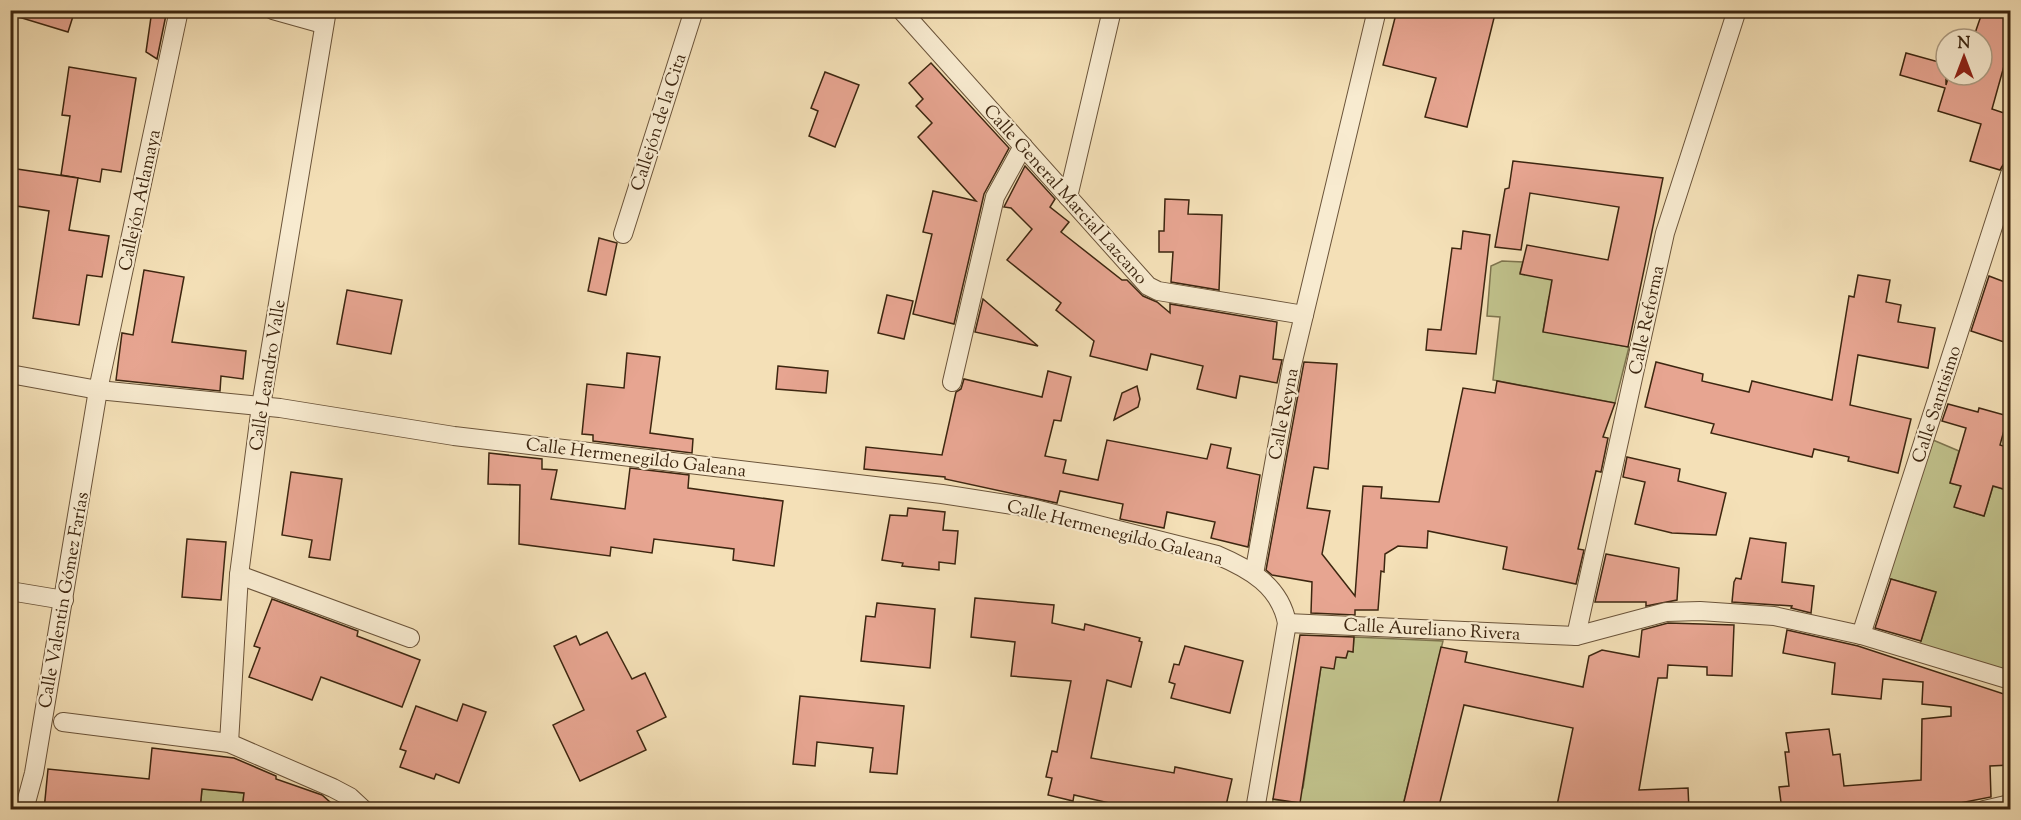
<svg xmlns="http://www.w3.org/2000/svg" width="2021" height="820" font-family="'Sorts Mill Goudy',serif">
	<rect width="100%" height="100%" fill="#f4e0b7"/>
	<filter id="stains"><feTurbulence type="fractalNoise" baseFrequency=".00333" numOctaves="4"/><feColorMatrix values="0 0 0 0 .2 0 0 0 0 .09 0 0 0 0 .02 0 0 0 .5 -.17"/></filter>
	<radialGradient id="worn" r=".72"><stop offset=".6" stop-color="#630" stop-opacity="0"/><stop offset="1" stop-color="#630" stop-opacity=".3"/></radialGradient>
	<!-- green -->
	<g fill="#c0c18b" stroke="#7e744e" stroke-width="1.5">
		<polygon points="1502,261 1523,262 1520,273 1567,282 1549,297 1543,331 1629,347 1615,403 1493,380 1500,317 1487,316 1491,266"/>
		<polygon points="1933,440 1959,451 1950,483 1961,486 1955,507 1984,516 1993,486 2010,491 2010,671 1920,644 1936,592 1887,578"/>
		<polygon points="1354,637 1443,641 1402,809 1272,810 1273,799 1284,801 1303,788 1321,667 1336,657 1346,658 1348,651 1353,651"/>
		<polygon points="202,789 244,793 242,809 200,810"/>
	</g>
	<!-- building -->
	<g fill="#e7a591" stroke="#3d2610" stroke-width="1.5">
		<polygon points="13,10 75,10 68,32 12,15"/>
		<polygon points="152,10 167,10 157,59 146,52"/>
		<polygon points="1397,10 1496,10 1467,127 1425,117 1436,78 1383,65"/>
		<polygon points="1983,10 2010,10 2010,68 2004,66 1992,109 2010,115 2010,163 2003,165 2000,170 1970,161 1981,124 1938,111 1945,88 1900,75 1906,53 1946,64 1946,85 1949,75 1982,75 1982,39 1973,39"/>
		<polygon points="931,63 1009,148 984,194 954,324 913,314 932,234 923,232 933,191 976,201 918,137 932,123 916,106 923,99 909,83"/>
		<polygon points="69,67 136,78 121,172 102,169 100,182 61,175 70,116 62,115"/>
		<polygon points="825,72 859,85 835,147 809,136 818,111 811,108"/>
		<polygon points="1513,161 1663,178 1628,347 1543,332 1552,280 1520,274 1527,245 1608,260 1619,207 1530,193 1521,250 1495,247 1505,189 1509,188"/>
		<polygon points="1025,166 1055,199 1050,207 1069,222 1061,232 1122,280 1127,280 1143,296 1157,302 1170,313 1170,304 1277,322 1273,359 1282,360 1277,383 1240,376 1236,398 1197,389 1203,366 1151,354 1147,370 1090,356 1094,341 1056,310 1061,303 1007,260 1032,229 1011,208 1004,207"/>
		<polygon points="10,168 78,178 69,230 109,236 102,277 87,275 79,325 33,318 49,211 10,205"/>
		<polygon points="1165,199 1189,200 1188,214 1222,215 1219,290 1171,282 1173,252 1159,252 1159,231 1164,231"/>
		<polygon points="1463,231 1490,235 1476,354 1426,350 1428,329 1441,330 1452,248 1461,249"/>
		<polygon points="599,238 617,243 606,295 588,291"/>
		<polygon points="144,270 184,277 172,342 246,351 243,379 221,376 220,391 116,380 122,333 133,335"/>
		<polygon points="1858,275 1890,280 1886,302 1901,305 1898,322 1935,328 1928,368 1858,355 1850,405 1911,419 1898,473 1848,461 1849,457 1814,449 1812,457 1711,433 1714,424 1645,407 1656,362 1703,374 1702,381 1749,392 1752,381 1832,400 1849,296 1854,297"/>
		<polygon points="1989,276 2010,284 2010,344 1971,331"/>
		<polygon points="347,290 402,300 391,354 337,344"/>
		<polygon points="887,295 913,301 904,339 878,333"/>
		<polygon points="983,299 1038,346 975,332"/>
		<polygon points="627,353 660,357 650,433 693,439 692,453 593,441 593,435 582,434 587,384 624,388"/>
		<polygon points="1304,362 1337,364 1328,469 1314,467 1307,508 1330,511 1322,554 1355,596 1363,486 1382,487 1381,498 1439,502 1463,388 1495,393 1497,381 1615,403 1603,437 1608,438 1601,472 1596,471 1578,549 1584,550 1576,584 1503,569 1507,547 1428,531 1427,548 1398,546 1385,554 1384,572 1381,571 1378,610 1355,610 1355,615 1311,613 1312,582 1272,575 1266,570"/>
		<polygon points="778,366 828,371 826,393 776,389"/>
		<polygon points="1048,371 1071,377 1061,421 1054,420 1045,456 1066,460 1063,473 1098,480 1107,440 1207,459 1211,444 1231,448 1227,468 1260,475 1248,547 1211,538 1215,522 1167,512 1164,528 1120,519 1123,504 1060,491 1057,503 945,479 945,477 864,469 866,447 942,455 956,392 961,389 964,379 1042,397"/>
		<polygon points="1137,386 1140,399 1138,407 1114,420 1122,393"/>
		<polygon points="1948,404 1978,412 1979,408 2008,416 2000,445 2010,448 2010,491 1993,486 1984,516 1954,507 1961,486 1950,483 1966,428 1942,421"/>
		<polygon points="489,453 542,459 542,469 557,470 551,499 625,509 630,468 689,475 688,488 783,501 774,566 733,560 734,549 654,539 652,553 611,547 610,556 519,544 520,485 488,484"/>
		<polygon points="1627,457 1680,469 1678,481 1726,493 1716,535 1672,533 1635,524 1645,482 1623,477"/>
		<polygon points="291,472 342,479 330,560 309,557 312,540 282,535"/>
		<polygon points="908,508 945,512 943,530 958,531 955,564 939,562 939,570 902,566 903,563 882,560 890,515 907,516"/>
		<polygon points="1750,538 1786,543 1782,582 1814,586 1811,613 1791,608 1792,606 1732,602 1734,582 1736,578 1741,579"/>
		<polygon points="187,539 226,542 221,600 182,597"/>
		<polygon points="1606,554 1679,568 1677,600 1646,606 1646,602 1595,602"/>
		<polygon points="1891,579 1936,592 1921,641 1875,628"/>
		<polygon points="975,598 1054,605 1052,623 1084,630 1085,624 1140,638 1139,641 1142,642 1131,687 1107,680 1091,758 1174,773 1175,767 1232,779 1225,810 1113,810 1114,804 1074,795 1073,801 1048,795 1052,778 1046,777 1052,751 1057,752 1071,681 1011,676 1015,642 971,637"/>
		<polygon points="272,599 358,631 357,636 420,660 402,707 321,677 312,700 249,677 260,648 254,646"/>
		<polygon points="877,603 935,609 930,668 861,661 866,616 875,617"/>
		<polygon points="1668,623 1734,625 1732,676 1707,675 1707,667 1668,665 1667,678 1658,678 1639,790 1688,788 1689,810 1556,810 1573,728 1464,705 1438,810 1402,810 1441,647 1467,652 1465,662 1583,687 1589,656 1602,650 1639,657 1642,630"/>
		<polygon points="1787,630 1858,646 2010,696 2010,765 1990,766 1991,797 1924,810 1782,810 1779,787 1789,786 1785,752 1789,752 1786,733 1829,729 1833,755 1840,754 1844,786 1921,780 1922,719 1951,716 1951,707 1922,704 1923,682 1883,679 1881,699 1832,694 1835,663 1783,653"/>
		<polygon points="607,632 632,679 645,673 666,717 637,731 646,750 580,781 553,725 584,710 554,646 576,636 580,645"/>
		<polygon points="1300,635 1354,637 1353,652 1348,651 1346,658 1336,657 1334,669 1321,667 1300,803 1273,799"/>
		<polygon points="1185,646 1243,661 1230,713 1171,698 1175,684 1169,682 1174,664 1179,665"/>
		<polygon points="800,696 904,706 897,774 870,772 873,748 817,742 815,766 793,764"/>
		<polygon points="463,704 486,712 459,783 436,774 434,779 400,767 406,751 400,749 416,706 457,721"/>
		<polygon points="152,748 234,758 276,776 276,779 322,795 339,810 242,810 244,793 202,789 200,810 44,810 48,769 149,779"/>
	</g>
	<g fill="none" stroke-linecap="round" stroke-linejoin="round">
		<!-- minor casing -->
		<g stroke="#6b543a" stroke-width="20">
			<g id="minor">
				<polyline points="273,10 323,24"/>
				<polyline points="901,10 1148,286 1158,291 1304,315"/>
				<polyline points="1068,197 1112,10"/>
				<polyline points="623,234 694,10"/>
				<path d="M10 374 98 390 280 408 454 436 942 494 1031 508 1217 555C1250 569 1280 586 1287 623L1255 810"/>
				<polyline points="952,382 995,197 1023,146"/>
				<polyline points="1254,574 1292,365 1377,10"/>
				<polyline points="239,575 410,638"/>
				<polyline points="10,591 64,600"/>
				<polyline points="1287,623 1576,636 1666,612 1700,611 1774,616 1861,635 2010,680"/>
				<polyline points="1861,635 2010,174"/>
				<polyline points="1576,636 1665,233 1737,10"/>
				<polyline points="63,722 229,743 333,788 350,797 364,810"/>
				<polyline points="229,743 239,575 261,406 327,10"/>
				<polyline points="24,810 34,773 98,390 179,10"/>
				<polyline points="1984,810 2010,804"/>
			</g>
		</g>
		<!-- minor -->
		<use href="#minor" stroke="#f8ebd0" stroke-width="18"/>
	</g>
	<g text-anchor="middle" stroke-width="4.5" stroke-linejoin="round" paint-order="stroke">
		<!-- street labels -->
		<g font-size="18" fill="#3d2610" stroke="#f8ebd0">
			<text transform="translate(658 122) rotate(-72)" y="6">Callejón de la Cita</text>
			<text transform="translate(1066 194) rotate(48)" y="6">Calle General Marcial Lazcano</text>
			<text transform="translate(139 200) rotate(-78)" y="6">Callejón Atlamaya</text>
			<text transform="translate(1646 320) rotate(-78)" y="6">Calle Reforma</text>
			<text transform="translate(267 375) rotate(-81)" y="6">Calle Leandro Valle</text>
			<text transform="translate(1936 404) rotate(-72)" y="6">Calle Santisimo</text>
			<text transform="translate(1283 414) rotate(-79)" y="6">Calle Reyna</text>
			<text transform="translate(636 457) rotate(7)" y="6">Calle Hermenegildo Galeana</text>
			<text transform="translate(1115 532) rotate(14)" y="6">Calle Hermenegildo Galeana</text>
			<text transform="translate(63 600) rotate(-80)" y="6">Calle Valentin Gómez Farías</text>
			<text transform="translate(1432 629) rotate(3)" y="6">Calle Aureliano Rivera</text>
		</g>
	</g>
	<!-- margin -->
	<rect width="2021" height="820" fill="none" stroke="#f4e0b7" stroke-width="36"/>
	<rect x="12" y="12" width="1997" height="796" fill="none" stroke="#3d2610" stroke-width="3"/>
	<rect x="18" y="18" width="1985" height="784" fill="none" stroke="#3d2610" stroke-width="1.5"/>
	<!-- north arrow -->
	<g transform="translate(1964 57)"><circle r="28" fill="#f8ebd0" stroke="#ad9c83" stroke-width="1.5"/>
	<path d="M0-4.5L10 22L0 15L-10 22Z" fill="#8f2418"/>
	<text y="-9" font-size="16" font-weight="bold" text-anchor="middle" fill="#3d2610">N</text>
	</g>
	<rect width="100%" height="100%" filter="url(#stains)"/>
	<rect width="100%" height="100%" fill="url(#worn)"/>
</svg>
